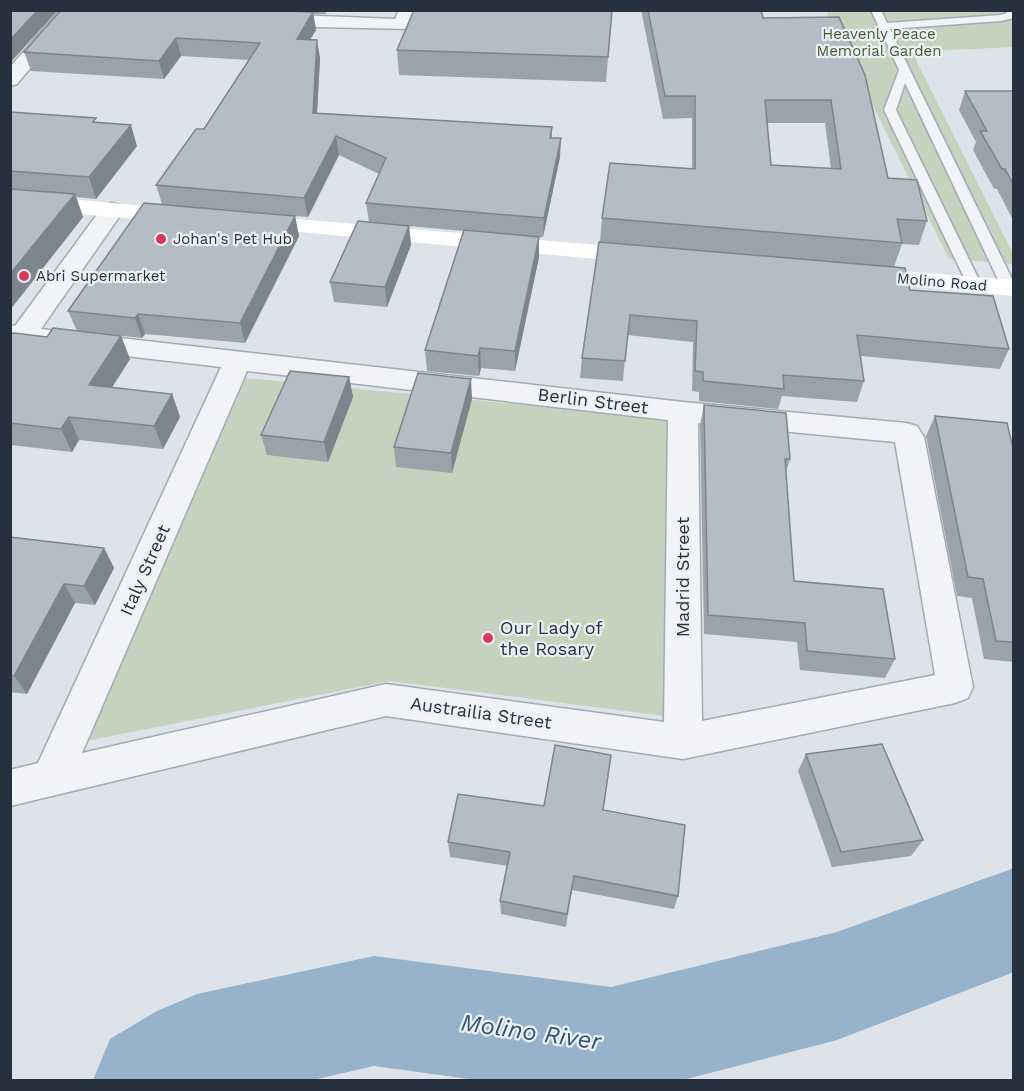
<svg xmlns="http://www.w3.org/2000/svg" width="1024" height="1091" font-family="'Work Sans',sans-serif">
	<rect width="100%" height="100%" fill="#dee3e9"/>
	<!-- green -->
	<g fill="#c5d3be">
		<polygon points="826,11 1013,11 1013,47 912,52 1013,254 1013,264 949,259"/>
		<polygon points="246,378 670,419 664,716 390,681 76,743"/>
	</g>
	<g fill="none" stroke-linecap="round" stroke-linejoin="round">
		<!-- river -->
		<polygon fill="#96b3cb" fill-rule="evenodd" points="1014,868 1014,972 837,1040 683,1080 476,1080 374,1066 313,1080 93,1080 110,1039 157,1011 197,994 374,956 611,987 837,932"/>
		<!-- service casing -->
		<g stroke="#a3aab3" stroke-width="3">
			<polygon id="service" points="871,10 881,10 887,23 1001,15 1007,13 1007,10 1014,10 1014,18 1001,21 890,29 1014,283 1014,291 1004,291 1002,288 905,83 896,110 982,286 975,290 968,286 884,110 899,70"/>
		</g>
		<!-- minor casing -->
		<g stroke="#a3aab3" stroke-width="3">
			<g id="minor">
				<polygon points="60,10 79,10 17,84 10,86 10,67"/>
				<polygon points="399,10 417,10 409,29 271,26 264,24 262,20 264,16 271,14 395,19"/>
				<path d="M112 203 120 205 124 210 41 329 683 402 906 423 917 426 924 437 973 687 968 698 955 703 683 759 386 716 10 806V770L38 763 221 367 30 345 23 355 10 357V325L15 326 104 205ZM247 371 668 420 664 722 386 684 82 753ZM698 423 895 442 935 675 702 721Z"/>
			</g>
		</g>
		<!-- service -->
		<use href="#service" fill="#f1f3f7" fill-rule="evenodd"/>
		<!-- minor -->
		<use href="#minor" fill="#f1f3f7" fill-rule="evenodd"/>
		<!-- secondary -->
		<g fill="#fff" fill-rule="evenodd">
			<polygon points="10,194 182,209 190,211 194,216 190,221 182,223 10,208"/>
			<polygon points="251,215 642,249 651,251 654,256 651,261 642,263 242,227 239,222 242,217"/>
			<polygon points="864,268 1014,280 1014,296 855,281 851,276 855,271"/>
		</g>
	</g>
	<!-- wall -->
	<g fill="#9ba2aa" fill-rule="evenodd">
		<polygon points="61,10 328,10 325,14 313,14 316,30 310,39 320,58 317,113 552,127 552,138 560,157 543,237 539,237 539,257 515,371 481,368 479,376 427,371 425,350 464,231 409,226 411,245 387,307 334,302 330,282 369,222 366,203 379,174 339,155 308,217 295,216 299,236 245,343 145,334 142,338 77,331 68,311 162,204 156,185 204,129 249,60 181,56 164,79 31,71 24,52"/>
		<polygon points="612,10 606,82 399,75 397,50"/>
		<path d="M641 10H761L763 18 839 17 888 178 927 221 919 245 902 244 894 267 910 290 1009 349 1000 369 861 356 864 381 857 402 782 396 778 409 699 401V392L692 391 693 342 627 335 623 381 580 378 582 358 600 242 602 218 692 169V118L663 119ZM767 123H825L831 169 771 165Z"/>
		<polygon points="965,91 1014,91 1014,222 997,189 994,189 973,150 976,142 959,110"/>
		<polygon points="10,112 97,122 137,146 96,199 76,197 83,217 10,310"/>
		<polygon points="10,334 47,337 121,336 130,359 112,387 172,394 180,417 163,449 79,440 72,452 10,445"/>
		<polygon points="349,377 353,397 328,462 267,455 261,435"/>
		<polygon points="472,399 452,473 396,467 394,447"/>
		<polygon points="704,405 790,459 786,472 794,581 895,659 885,678 800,670 797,642 704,634 700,425"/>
		<polygon points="935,416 1014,452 1014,662 984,659 972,598 957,596 926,436"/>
		<polygon points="10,537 104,548 114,568 95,605 75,603 27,694 10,692"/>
		<polygon points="806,754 923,840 911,856 832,867 798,771"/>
		<polygon points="544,806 603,810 678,896 674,909 572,890 566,927 501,914 500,901 508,866 450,857 448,842"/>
	</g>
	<!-- shaded-wall -->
	<g fill="#7e848b">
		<polygon points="38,10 58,10 10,63 10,40"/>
		<polygon points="313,12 316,30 300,57 297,39"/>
		<polygon points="176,38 181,56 164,79 159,61"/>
		<polygon points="317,40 320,58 316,132 313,113"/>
		<polygon points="131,125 137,146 96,199 89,177"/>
		<polygon points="336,136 339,155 308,217 304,198"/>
		<polygon points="561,138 560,157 543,237 544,218"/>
		<polygon points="75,194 83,217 10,310 10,274"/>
		<polygon points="295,216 299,236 245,343 240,323"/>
		<polygon points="409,226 411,245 387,307 385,287"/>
		<polygon points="539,237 539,257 515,371 515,351"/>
		<polygon points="138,314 145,334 142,338 135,318"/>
		<polygon points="121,336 130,359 99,408 89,385"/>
		<polygon points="480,348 481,368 479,376 478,356"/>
		<polygon points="349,377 353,397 328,462 324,442"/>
		<polygon points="471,379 472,399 452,473 451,453"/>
		<polygon points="172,394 180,417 163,449 154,426"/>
		<polygon points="69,417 79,440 72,452 61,429"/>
		<polygon points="104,548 114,568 95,605 84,586"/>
		<polygon points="64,584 75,603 27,694 14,676"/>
	</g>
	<!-- building -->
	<g fill="#b4bcc6" stroke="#7e848b" stroke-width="1.5" fill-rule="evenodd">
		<polygon points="10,10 38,10 10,40"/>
		<polygon points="61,10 263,10 313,12 297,39 317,40 313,113 552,127 550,138 561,138 544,218 366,203 386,158 336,136 304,198 156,185 196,129 204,129 260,43 176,38 159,61 24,52"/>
		<polygon points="414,10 612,10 608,57 397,50"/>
		<path d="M648 10H761L763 18 839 17 865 75 888 178 917 180 927 221 897 219 902 243 602 218 610 163 695 169V96H665ZM765 100H831L841 169 771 165Z"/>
		<polygon points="965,91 1014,91 1014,186 1005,169 1002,169 980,131 987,131"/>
		<polygon points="10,112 96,118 93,122 131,125 89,177 10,171"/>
		<polygon points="10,189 75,194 10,274"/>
		<polygon points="144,203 295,216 240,323 138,314 135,318 68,311"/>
		<polygon points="358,221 409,226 385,287 330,282"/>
		<polygon points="464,230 539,237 515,351 480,348 478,356 425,350"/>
		<polygon points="599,242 905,268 910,290 993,296 1009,349 857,335 864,381 783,375 784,389 703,381 703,372 695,371 697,321 630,315 625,361 582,358"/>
		<polygon points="53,328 121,336 89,385 172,394 154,426 69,417 61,429 10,423 10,334 14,333 47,337"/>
		<polygon points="290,371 349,377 324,442 261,435"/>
		<polygon points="418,373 471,379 451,453 394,447"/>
		<polygon points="704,405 786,413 790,459 785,459 794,581 883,589 895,659 807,651 805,623 708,615"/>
		<polygon points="935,416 1007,423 1014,452 1014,642 996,641 983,579 968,577"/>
		<polygon points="10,537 104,548 84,586 64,584 14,676 10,675"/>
		<polygon points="882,744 923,840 841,852 806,754"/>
		<polygon points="555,745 611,755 603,810 685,825 678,896 574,876 567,914 500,901 510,852 448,842 458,794 544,806"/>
	</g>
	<!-- markers -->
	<g fill="#d8395a" stroke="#edf1f6" stroke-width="2">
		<circle cx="161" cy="239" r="6"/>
		<circle cx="24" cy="276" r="6"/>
		<circle cx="488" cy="638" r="6"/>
	</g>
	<g text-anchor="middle" stroke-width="4.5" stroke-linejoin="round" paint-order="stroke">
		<!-- far-park labels -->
		<g font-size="15" fill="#3d5d32" stroke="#edf1f6">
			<text x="879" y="39">Heavenly Peace<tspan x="879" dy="17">Memorial Garden</tspan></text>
		</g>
		<!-- far-poi labels -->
		<g font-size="15" fill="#263140" stroke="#edf1f6" text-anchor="start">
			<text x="173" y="244">Johan's Pet Hub</text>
			<text x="36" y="281">Abri Supermarket</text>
		</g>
		<!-- far-street labels -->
		<g font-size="15" fill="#263140" stroke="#edf1f6">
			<text transform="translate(942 282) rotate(5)" y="5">Molino Road</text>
		</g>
		<!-- street labels -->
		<g font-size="18" fill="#263140" stroke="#edf1f6">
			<text transform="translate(593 401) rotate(7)" y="6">Berlin Street</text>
			<text transform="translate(145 570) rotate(-66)" y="6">Italy Street</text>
			<text transform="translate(683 577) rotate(-90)" y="6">Madrid Street</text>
			<text transform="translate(481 713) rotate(8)" y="6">Austrailia Street</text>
		</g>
		<!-- poi labels -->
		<g font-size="18" fill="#263140" stroke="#edf1f6" text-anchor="start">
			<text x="500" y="634">Our Lady of<tspan x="500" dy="21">the Rosary</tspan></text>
		</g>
		<!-- near-water labels -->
		<g font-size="24" font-style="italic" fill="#2d5277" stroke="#edf1f6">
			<text transform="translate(531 1032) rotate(8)" y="8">Molino River</text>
		</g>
	</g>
	<!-- border -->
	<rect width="1024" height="1091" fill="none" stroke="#263140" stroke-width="24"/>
</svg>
